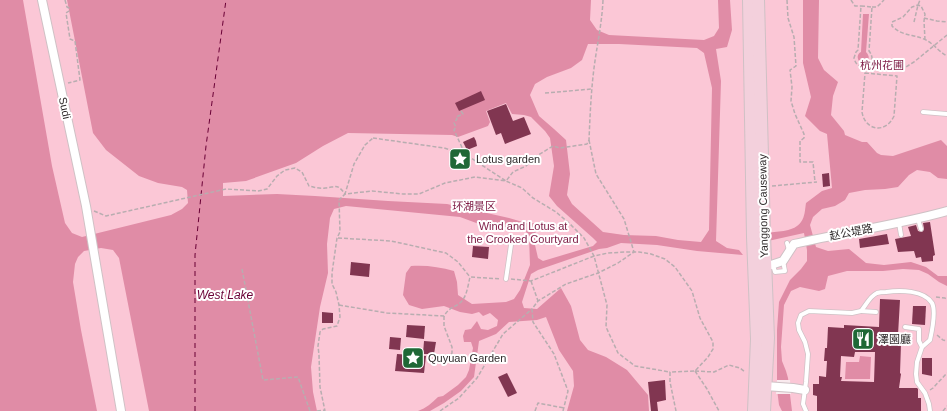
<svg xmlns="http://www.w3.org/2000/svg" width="947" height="411" font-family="Helvetica,'Noto Sans SC',sans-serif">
	<rect width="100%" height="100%" fill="#f9eaee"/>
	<!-- green -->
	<rect fill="#fbc7d6" x="0" y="0" width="947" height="411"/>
	<!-- water -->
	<g fill="#e08ca6" fill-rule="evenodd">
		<path d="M0 0H23L52 166 65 223 72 233 82 237 171 215 182 209 188 203 187 190 182 187 158 183 139 176 106 150 93 133 67 0H591L590 20 597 30 609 35 704 40 714 36 719 28 718 0H730L732 30 727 47 716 49 721 81 716 241 727 248 739 250 743 255 697 251 657 245 621 243 607 248 599 249 538 270 531 274 522 302 524 308 537 309 561 288 571 306 580 340 588 350 606 357 627 370 648 395 649 411H567L574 386 573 371 559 350 546 317 537 320 509 322 496 334 479 341 474 377 461 391 444 403 430 411H418C426 408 432 403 438 397L443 396 458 385 466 377 469 370 473 348 471 342H464L463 336 465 330 471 329 477 321 481 329 488 330 497 326 498 320 490 313 483 316 479 312 472 314 460 312 444 306 422 309 409 305 403 295 406 273 411 266C426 265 440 267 454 271L457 282 458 295 472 304 506 302 514 299 520 290 530 265 529 236 525 230 479 224 460 217 346 206 334 209 330 218 327 244 328 273 320 307 311 367 313 392 317 411H149L119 258 113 250 101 248 84 251 78 257 75 264 73 282 81 330 97 411H0ZM588 44H619L697 48 704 53 712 88 709 230 701 242 678 240 656 236 624 235 603 232 572 204 567 195 570 174 566 140 554 129 539 116 530 95 535 84 547 77 571 68 582 60ZM506 103 512 114 524 115 531 117 545 131 550 138 554 166 549 196 557 206 593 238 597 242 593 246 543 261 538 258 535 245 536 223H526L509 218 447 204 388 201 315 196 277 194 223 196V183L246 181 296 163 323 146 348 133 452 135 458 137 488 126 490 122 486 111Z"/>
		<path d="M803 0H819L818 58 824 70 838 82 833 96 831 115 844 131 845 135 862 142H867L877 153 881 155 893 156 941 140 947 146V179L938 178 930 172 917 170 909 175 898 187 885 189 865 190 849 193 845 200 835 206 822 209 813 217 810 225 816 247 828 251 849 249 866 263 884 265 911 262 926 267 938 276H947V286L939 282 928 274 919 270 903 269 883 271H847L828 276 825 289 819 291 800 287 791 291 784 305 781 347 782 361 786 371 788 378 792 411H782L779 405 777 389V330L779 302 790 280 801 269 807 261V250L804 233 768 241V233C779 231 794 232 801 222 805 217 805 209 806 203L822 191 832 188 827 134 820 131 805 116 811 97 803 63Z"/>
		<path d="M863 14H869L866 52C870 56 870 61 864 63L859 61C857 58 857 54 861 52Z"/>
		<polygon points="860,356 871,357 870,379 845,379 846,362 859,362"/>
	</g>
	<!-- pier -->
	<polygon fill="#f9eaee" points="777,380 790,380 791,394 776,394"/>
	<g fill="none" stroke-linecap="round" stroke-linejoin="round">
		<!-- ferry -->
		<polyline stroke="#690035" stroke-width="1" stroke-dasharray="5 4" stroke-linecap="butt" points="195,411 195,255 206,146 226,0"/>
	</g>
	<!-- building -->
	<g fill="#813651" fill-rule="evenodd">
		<polygon points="481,91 485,100 459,111 455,103"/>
		<polygon points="506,104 513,121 524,117 531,134 505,144 501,133 496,135 487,111"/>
		<polygon points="474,137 476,141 477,146 467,150 463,142"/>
		<polygon points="829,173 830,186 823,187 822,174"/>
		<polygon points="930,222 935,255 933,256 933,261 922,262 921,257 916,258 914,251 898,252 895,239 911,236 908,227 916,225 918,231 922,232 924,229 923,223"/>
		<polygon points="887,234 889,244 860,248 859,239"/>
		<polygon points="473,246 489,247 488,259 472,257"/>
		<polygon points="351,262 370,264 369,277 350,275"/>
		<path d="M880 299 900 300 898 335 911 334 910 345 901 344 900 373 901 374 899 388H917L918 389V398H921V411H817V396L813 395V384H819V376L826 377 827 361H824L825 348H827L828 327 844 328V325L879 327ZM855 352H875L874 382 841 381 842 377H840L841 356 854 357Z"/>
		<polygon points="913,306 926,306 925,325 912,324"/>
		<polygon points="322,312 333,313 333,323 322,323"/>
		<polygon points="407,325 425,326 424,339 406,337"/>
		<polygon points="390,337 401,338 400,350 389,349"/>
		<polygon points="424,341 436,342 434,354 423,354"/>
		<polygon points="397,354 426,356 424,373 395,371"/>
		<polygon points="922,358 932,358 932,376 922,374"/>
		<polygon points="507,373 517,393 508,397 498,377"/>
		<polygon points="665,380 666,400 657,402 658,411 651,411 648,382"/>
	</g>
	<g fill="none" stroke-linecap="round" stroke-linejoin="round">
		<!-- lane casing -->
		<g stroke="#cfc1c5" stroke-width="5.5">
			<g id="lane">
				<polyline points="923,112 947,114"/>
				<polyline points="918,219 921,229"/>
				<polyline points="899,223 901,235"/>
				<polyline points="787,243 789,250"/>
				<polyline points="773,265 775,272 785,271 783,261"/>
				<polyline points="506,279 512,238"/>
				<polyline points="861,311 876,312"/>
				<polyline points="905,327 919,329 919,341 922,347"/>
				<path d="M806 411 803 404 806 382 808 354 805 342 799 330 798 323 801 315 809 311 852 313 861 311C866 305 870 296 877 293 880 292 883 292 886 292 900 290 924 290 932 303 936 311 932 331 930 340L922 347 917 362 916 374 917 382 925 393 929 404 930 411"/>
			</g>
		</g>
		<!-- street casing -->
		<g stroke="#cfc1c5" stroke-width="10">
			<g id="street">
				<polyline points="42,0 86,206 121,411"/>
				<path d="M765 267 783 261 794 244C845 232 897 225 947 211"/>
				<polyline points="765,386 793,388 805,390"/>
			</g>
		</g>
		<!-- secondary casing -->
		<g stroke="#cfc1c5" stroke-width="14">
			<g id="secondary">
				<polyline points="749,0 753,237 757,339 754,411"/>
				<polyline points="758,0 764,234 768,338 764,411"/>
			</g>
		</g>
		<!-- path -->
		<g stroke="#b8adb0" stroke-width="1.5" stroke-dasharray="4 2" stroke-linecap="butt">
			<polyline points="65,0 67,7 69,8 69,11 66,13 70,39 75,41 80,80 68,83"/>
			<path d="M603 0C602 23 597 45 594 68 591 92 590 116 589 140L587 144 560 148 553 146 535 157 526 166 513 172 506 181 522 188 533 198 556 212 570 224 584 238 594 256 608 253 625 252H639L651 254 665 259 675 267 692 291 700 318 713 342V349L708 357 695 371 670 372V382L676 411"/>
			<polyline points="787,0 788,18 794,37 796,66 790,70 792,87 791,101 795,114 804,134 804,138 800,141 800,162 813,162 815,182"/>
			<polyline points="851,0 855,6 861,6"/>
			<path d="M861 6 872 7 869 51C880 65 858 75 854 58L856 52 858 50Z"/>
			<polyline points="872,7 877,7 884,0"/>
			<polyline points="924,18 937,21 947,22"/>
			<polyline points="914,22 918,5 920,0"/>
			<path d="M925 40 924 21 925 14 921 6 918 5 912 7 903 17 892 22V26C902 36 912 34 924 39 933 43 938 51 947 56"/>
			<polyline points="901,70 914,62 947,35"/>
			<path d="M865 73 897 76 894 116C886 134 865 131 862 112Z"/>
			<polyline points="545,93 592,89"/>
			<polyline points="461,111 463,114 456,117 457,119 454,123 456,127 454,130 465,154"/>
			<polygon points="373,138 444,148 465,154 506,181 475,177 445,183 419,194 403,194 372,191 345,194 354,164 365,145"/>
			<polyline points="772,186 817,182"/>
			<path d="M94 211 106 216 226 189 258 191 267 189 277 176 285 170 295 168 302 172 309 186C314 187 320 189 325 188 336 187 337 183 345 194L339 200 340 232 337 238 332 273V284L336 292 339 305 340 317 337 326 323 329 320 332 318 346 319 355 320 387 325 411"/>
			<polyline points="338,238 391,241 446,253 458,262 470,277"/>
			<polyline points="242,269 263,380 298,377 310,411"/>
			<polyline points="511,279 531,281 594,256 607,305 606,327 618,353 635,366 670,372"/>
			<polyline points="531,281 538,301"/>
			<polyline points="936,297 945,298 947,300"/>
			<path d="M339 305 387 313 444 316C450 306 455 308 461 302 467 296 468 285 470 277L501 279"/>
			<polyline points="444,316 444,326 452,347 452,353 444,365"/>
			<polyline points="937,335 943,340 947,341"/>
			<polyline points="695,371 714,372 729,365 740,368 745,372"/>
			<polyline points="695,371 707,389 719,411"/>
			<polyline points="930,390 933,388 947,373"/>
			<polyline points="317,411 325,410"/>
			<polyline points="440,411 459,398 477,378 503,334 532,309"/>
			<polyline points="535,411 538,403 564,408"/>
			<polyline points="563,411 568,391 554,354 533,322 532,309 538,301 566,284 598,273 618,263 634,252 624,219 596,174 589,140"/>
			<polyline points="943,411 947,406"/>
		</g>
		<!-- lane -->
		<use href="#lane" stroke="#fff" stroke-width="4"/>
		<!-- street -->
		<use href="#street" stroke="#fff" stroke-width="8"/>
		<!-- secondary -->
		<use href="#secondary" stroke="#f3d0dc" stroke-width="12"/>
	</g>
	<!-- icons -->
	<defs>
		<g id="sight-square" transform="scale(1.15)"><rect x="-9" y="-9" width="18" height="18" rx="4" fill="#1f6836" stroke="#fff"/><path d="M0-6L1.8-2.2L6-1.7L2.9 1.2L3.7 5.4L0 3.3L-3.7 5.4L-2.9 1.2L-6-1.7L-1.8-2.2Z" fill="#fff"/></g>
		<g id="restaurant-square" transform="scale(1.15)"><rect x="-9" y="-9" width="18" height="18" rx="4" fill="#1f6836" stroke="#fff"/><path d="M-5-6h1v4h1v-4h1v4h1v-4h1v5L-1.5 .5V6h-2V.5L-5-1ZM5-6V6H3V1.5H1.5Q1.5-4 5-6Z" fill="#fff"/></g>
	</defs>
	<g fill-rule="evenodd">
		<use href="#sight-square" x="460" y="159"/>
		<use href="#restaurant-square" x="863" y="339"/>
		<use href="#sight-square" x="413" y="358"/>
	</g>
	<g text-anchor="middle" stroke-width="4" stroke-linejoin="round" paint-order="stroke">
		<!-- park labels -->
		<g font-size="11" fill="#7d1a44" stroke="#fff">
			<text x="882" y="69">杭州花圃</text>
			<text x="474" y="210">环湖景区</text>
			<text x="523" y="230">Wind and Lotus at<tspan x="523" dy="13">the Crooked Courtyard</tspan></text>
		</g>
		<!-- street labels -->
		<g font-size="11" fill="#302b2c" stroke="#fff">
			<text transform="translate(65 108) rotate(78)" y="4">Sudi</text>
			<text transform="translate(763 206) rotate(-91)" y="4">Yanggong Causeway</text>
			<text transform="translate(851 232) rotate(-11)" y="4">赵公堤路</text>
		</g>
		<!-- poi labels -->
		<g font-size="11" fill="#302b2c" stroke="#fff" text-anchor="start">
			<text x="476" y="163">Lotus garden</text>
			<text x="878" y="343">澤園廳</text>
			<text x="428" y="362">Quyuan Garden</text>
		</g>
		<!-- water labels -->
		<g font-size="12" font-style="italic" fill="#690035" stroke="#fff">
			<text x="225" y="299">West Lake</text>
		</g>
	</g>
</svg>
